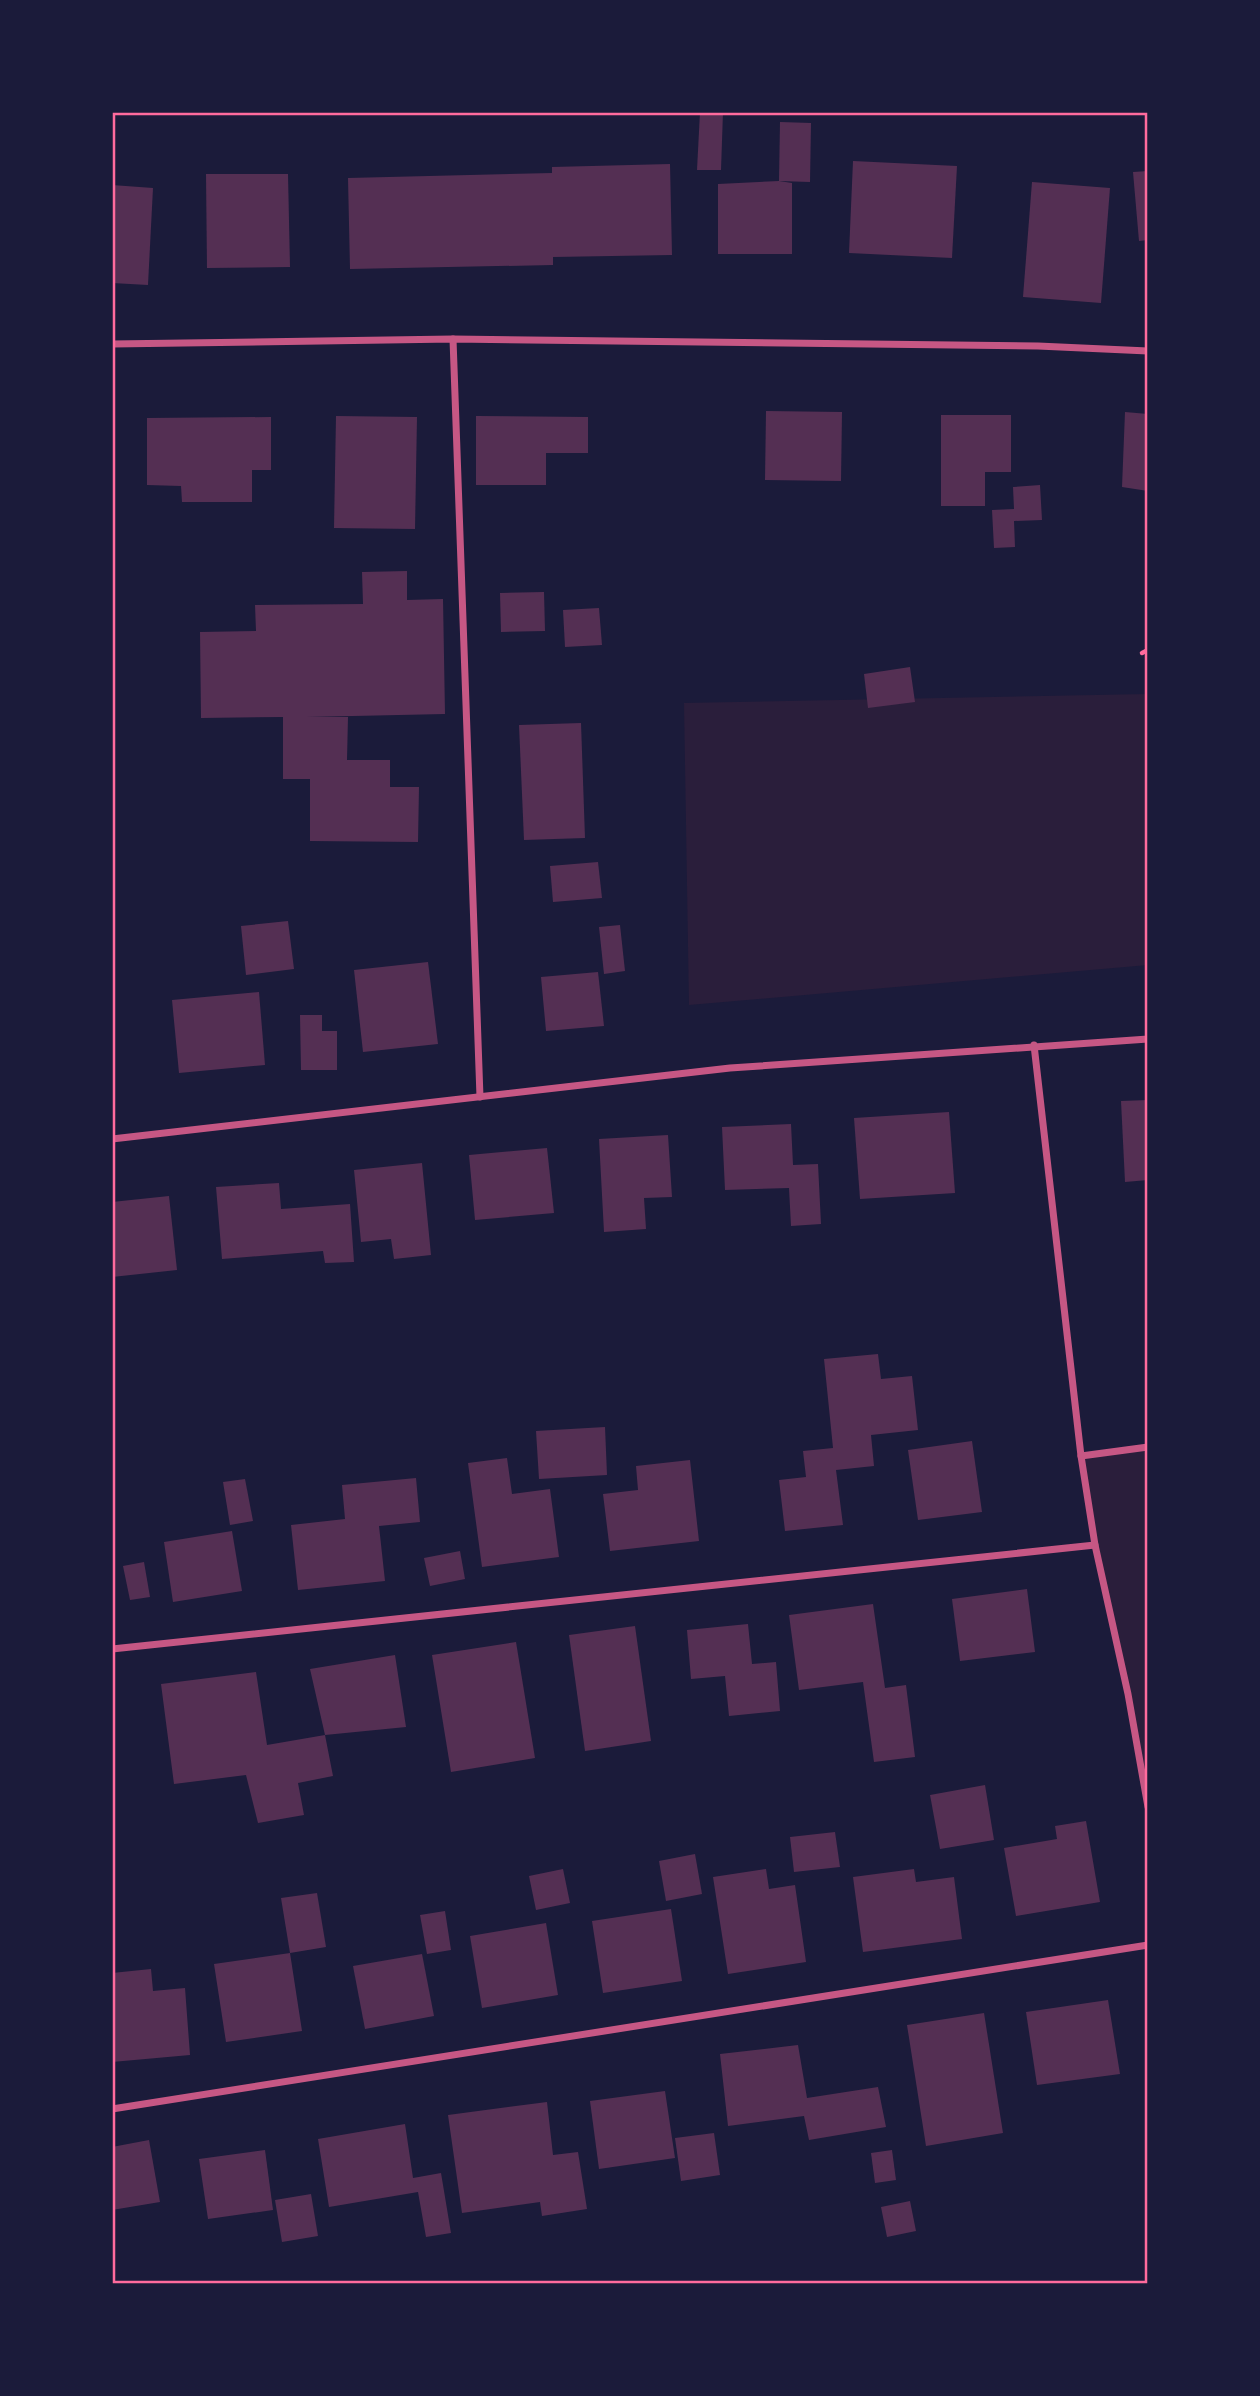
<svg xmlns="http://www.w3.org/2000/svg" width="1260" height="2396" font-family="Quicksand,sans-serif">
	<rect width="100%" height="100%" fill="#1b1b3a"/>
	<!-- green -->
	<g fill="#2a1e3b">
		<polygon points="1148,694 1148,965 689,1005 684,703"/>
		<polygon points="1148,1447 1148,1807 1081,1456"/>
	</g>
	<!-- building -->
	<g fill="#542f53">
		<polygon points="700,112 723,112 721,170 697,170"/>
		<polygon points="780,122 811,123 810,182 779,181"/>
		<polygon points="853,161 957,166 952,258 849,253"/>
		<polygon points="670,164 672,255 553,257 553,265 350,269 348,178 552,173 552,167"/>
		<polygon points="1148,171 1148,240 1139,241 1133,172"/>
		<polygon points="206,174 288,174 290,267 207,268"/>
		<polygon points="779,181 792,183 792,254 718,254 718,184"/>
		<polygon points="1032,182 1110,188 1101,303 1023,297"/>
		<polygon points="112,185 153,188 148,285 112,283"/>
		<polygon points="766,411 842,412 841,481 765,480"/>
		<polygon points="1125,412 1148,414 1148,491 1122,487"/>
		<polygon points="941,415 1011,415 1011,472 985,472 985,506 941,506"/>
		<polygon points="336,416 417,417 415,529 334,528"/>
		<polygon points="476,416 588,417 588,453 546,453 546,485 476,485"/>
		<polygon points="271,417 271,470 252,470 252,502 182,502 181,486 147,485 147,418"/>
		<polygon points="1040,485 1042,520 1014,521 1015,547 994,548 992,510 1014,509 1013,487"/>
		<polygon points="407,571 407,600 443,599 445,714 307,717 348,717 347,760 390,760 390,787 419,787 418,842 310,841 310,779 283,779 283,717 201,718 200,632 256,631 255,605 363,604 362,572"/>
		<polygon points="544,592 545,631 501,632 500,593"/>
		<polygon points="599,608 602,645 565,647 563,610"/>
		<polygon points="910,667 915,702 868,708 864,674"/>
		<polygon points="581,723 585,838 524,840 519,725"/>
		<polygon points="598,862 602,898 553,902 550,866"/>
		<polygon points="288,921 294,969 246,975 241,926"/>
		<polygon points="620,925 625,971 604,974 599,927"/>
		<polygon points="428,962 438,1044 363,1052 354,970"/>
		<polygon points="598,972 604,1026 546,1031 541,977"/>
		<polygon points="259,992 265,1065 179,1073 172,1000"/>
		<polygon points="300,1015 322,1015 322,1031 337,1031 337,1070 301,1070"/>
		<polygon points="1148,1100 1148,1180 1125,1182 1121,1101"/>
		<polygon points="949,1112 955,1193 860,1199 854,1118"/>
		<polygon points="791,1124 793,1165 818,1164 821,1224 791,1226 789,1188 725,1190 722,1127"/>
		<polygon points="668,1135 672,1197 644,1198 646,1229 604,1232 599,1139"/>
		<polygon points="547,1148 554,1213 475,1220 469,1155"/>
		<polygon points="422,1163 431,1255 394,1259 391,1239 361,1242 354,1170"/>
		<polygon points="279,1183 281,1209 350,1204 354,1262 325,1263 323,1251 222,1259 216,1187"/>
		<polygon points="169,1196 177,1270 112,1277 112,1202"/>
		<polygon points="878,1354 881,1379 912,1376 918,1430 871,1435 874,1466 836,1470 843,1525 785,1531 779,1480 806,1477 803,1451 833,1448 824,1359"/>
		<polygon points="605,1427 607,1475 539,1479 536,1431"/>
		<polygon points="972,1441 982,1512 918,1520 908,1450"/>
		<polygon points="507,1458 512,1494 550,1489 559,1557 482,1567 468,1463"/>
		<polygon points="690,1460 699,1541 610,1551 603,1494 638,1490 636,1466"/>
		<polygon points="416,1478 420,1522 379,1526 385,1581 298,1590 291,1525 345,1519 342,1485"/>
		<polygon points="245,1479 253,1521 230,1525 223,1482"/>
		<polygon points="232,1531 242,1591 173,1602 164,1542"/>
		<polygon points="460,1551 465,1579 430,1586 424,1558"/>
		<polygon points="144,1562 150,1597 130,1600 123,1566"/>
		<polygon points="1027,1589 1035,1652 960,1661 952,1599"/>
		<polygon points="873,1604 885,1688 906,1685 915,1757 874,1762 863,1682 799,1690 789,1615"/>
		<polygon points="748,1624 752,1664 776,1662 780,1711 729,1716 725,1676 691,1679 687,1630"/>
		<polygon points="635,1626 651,1741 585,1751 569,1635"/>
		<polygon points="516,1642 535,1758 451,1772 432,1655"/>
		<polygon points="395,1655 406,1727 325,1735 310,1669"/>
		<polygon points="256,1672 267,1745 325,1735 333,1776 298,1783 304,1815 258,1823 246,1775 174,1784 161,1684"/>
		<polygon points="985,1785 994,1840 940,1849 930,1795"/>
		<polygon points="1086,1821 1100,1902 1016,1916 1004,1848 1057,1839 1055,1826"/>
		<polygon points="835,1832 840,1867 794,1872 790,1837"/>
		<polygon points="695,1854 702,1894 666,1901 659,1861"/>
		<polygon points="563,1869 570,1903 536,1910 529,1876"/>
		<polygon points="766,1869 769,1889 795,1885 806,1962 728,1974 713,1877"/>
		<polygon points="914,1869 916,1882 954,1877 962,1939 863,1952 853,1877"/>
		<polygon points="317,1893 326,1947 290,1953 281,1898"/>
		<polygon points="671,1909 682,1981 603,1993 592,1921"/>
		<polygon points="445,1911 451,1950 427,1954 420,1915"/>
		<polygon points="546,1923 558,1995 482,2008 470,1936"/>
		<polygon points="290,1953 302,2031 226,2042 214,1964"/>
		<polygon points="422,1954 434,2016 365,2029 353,1966"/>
		<polygon points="151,1969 153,1991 185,1988 190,2055 112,2062 112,1973"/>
		<polygon points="1108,2000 1120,2074 1037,2085 1026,2012"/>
		<polygon points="984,2013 1003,2133 926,2146 907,2025"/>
		<polygon points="798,2045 807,2098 878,2087 886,2127 809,2140 804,2116 728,2126 720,2054"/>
		<polygon points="665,2091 675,2158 599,2169 590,2101"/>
		<polygon points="547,2102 553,2155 578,2152 587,2209 542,2216 540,2202 462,2213 448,2115"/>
		<polygon points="405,2124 413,2178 441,2173 451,2233 426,2237 418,2192 329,2207 318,2139"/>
		<polygon points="714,2133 720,2175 681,2181 675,2138"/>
		<polygon points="149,2140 160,2202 112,2210 112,2147"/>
		<polygon points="265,2150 273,2210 208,2219 199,2159"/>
		<polygon points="892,2150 896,2180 875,2183 871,2153"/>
		<polygon points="311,2194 318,2236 282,2242 275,2200"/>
		<polygon points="910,2201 916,2231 887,2237 881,2207"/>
	</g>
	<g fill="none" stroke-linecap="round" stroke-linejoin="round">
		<!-- path -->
		<polyline stroke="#ff6b9d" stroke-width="4.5" points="1142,653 1148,650"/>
		<!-- minor -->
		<g stroke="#c65784" stroke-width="7">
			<polyline points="453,339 480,1097"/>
			<polyline points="112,344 453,339 1038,346 1148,351"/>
			<polyline points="1034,1045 1081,1456 1095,1545 1128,1694 1148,1807"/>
			<polyline points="112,1139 730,1068 1148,1039"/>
			<polyline points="1081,1456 1148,1447"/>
			<polyline points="112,1649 1095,1545"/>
			<polyline points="112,2109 1148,1945"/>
		</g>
	</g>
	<!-- border -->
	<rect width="1260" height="2396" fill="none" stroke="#1b1b3a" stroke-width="228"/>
	<rect x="114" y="114" width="1032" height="2168" fill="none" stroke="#ff6b9d" stroke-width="2.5"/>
</svg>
